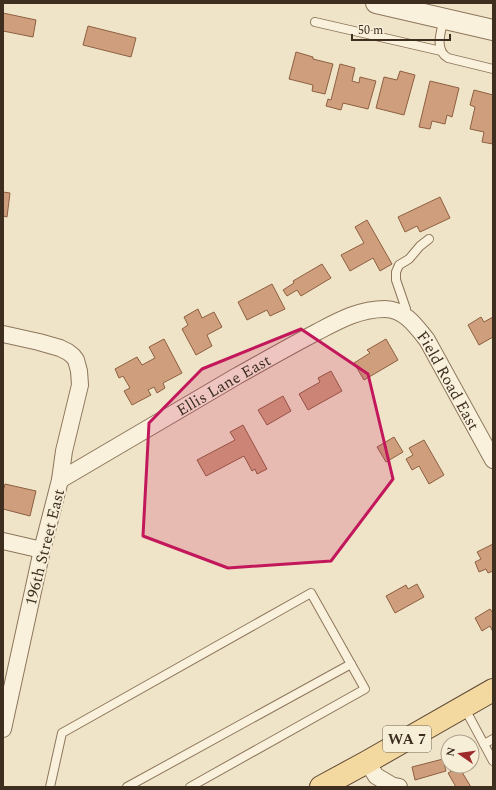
<svg xmlns="http://www.w3.org/2000/svg" width="496" height="790" font-family="Spectral,serif">
	<rect width="100%" height="100%" fill="#f0e4c8"/>
	<!-- building -->
	<g fill="#cf9f7d" stroke="#8d5f41">
		<polygon points="3,13 36,20 33,37 3,31"/>
		<polygon points="88,26 136,38 131,57 83,45"/>
		<polygon points="296,52 313,57 313,59 333,64 325,94 312,91 313,85 289,79"/>
		<polygon points="340,64 355,68 352,81 359,83 360,77 376,81 368,109 343,103 341,110 326,106 328,99 331,100"/>
		<polygon points="400,71 415,75 404,115 376,108 384,77 397,80"/>
		<polygon points="430,81 459,88 452,117 447,115 445,124 432,121 430,129 419,127"/>
		<polygon points="474,90 493,95 493,144 482,142 484,132 470,129 475,107 470,105"/>
		<polygon points="3,192 10,193 7,217 3,216"/>
		<polygon points="440,197 450,218 420,232 417,226 405,232 398,217"/>
		<polygon points="367,220 392,264 380,271 373,258 350,271 341,255 364,243 355,227"/>
		<polygon points="322,264 331,278 301,296 297,290 287,296 283,290 294,283 293,281"/>
		<polygon points="272,284 285,309 270,316 267,310 247,320 238,302"/>
		<polygon points="198,309 202,318 214,312 222,327 207,335 212,346 196,355 182,329 188,325 184,317"/>
		<polygon points="481,317 484,322 493,317 493,337 479,345 468,325"/>
		<polygon points="164,339 182,373 163,383 165,388 157,393 154,387 148,390 151,395 132,405 124,391 130,388 123,376 119,378 115,369 137,357 142,365 155,358 149,347"/>
		<polygon points="386,339 398,360 364,380 354,363 370,353 367,350"/>
		<polygon points="331,371 342,391 308,410 299,394 320,382 318,378"/>
		<polygon points="283,396 291,411 267,425 258,410"/>
		<polygon points="243,425 267,469 257,474 255,469 252,471 244,456 206,476 197,460 235,440 230,432"/>
		<polygon points="394,437 403,452 386,462 377,447"/>
		<polygon points="424,440 444,475 429,484 419,466 412,470 406,459 413,455 409,448"/>
		<polygon points="5,484 36,491 30,516 3,509 3,491"/>
		<polygon points="493,544 493,571 488,573 486,569 479,572 475,562 481,559 477,552"/>
		<polygon points="417,584 424,597 395,613 386,596 406,585 408,589"/>
		<polygon points="490,609 493,613 493,632 490,626 482,631 475,618"/>
		<polygon points="443,759 446,771 415,780 412,767"/>
		<polygon points="459,767 471,787 456,787 448,773"/>
	</g>
	<g fill="none" stroke-linecap="round" stroke-linejoin="round">
		<!-- service casing -->
		<g stroke="#8d765c" stroke-width="10">
			<g id="service">
				<path d="M444 19C441 31 434 50 448 58L493 69"/>
				<polyline points="315,22 441,51"/>
				<polyline points="406,316 406,309 396,280 396,272 399,265 409,259 420,246 429,239"/>
				<polyline points="464,707 493,761"/>
				<polyline points="484,744 493,739"/>
				<polyline points="50,787 62,733 311,593 365,689 190,787"/>
				<polyline points="127,787 351,664"/>
			</g>
		</g>
		<!-- minor casing -->
		<g stroke="#8d765c" stroke-width="18">
			<g id="minor">
				<polyline points="3,334 39,342 60,348 68,352 73,356 76,360 79,371 80,385 64,451 60,480 42,550 3,729"/>
				<path id="s1" d="M60 480C119 445 178 411 237 376 264 361 290 346 317 332 338 321 359 309 385 309 404 309 416 326 427 340L493 460"/>
				<polyline points="3,541 42,550"/>
				<polyline points="367,762 376,776 393,786 399,787"/>
			</g>
		</g>
		<!-- tertiary casing -->
		<g stroke="#8d765c" stroke-width="22">
			<polyline id="tertiary" points="376,3 493,30"/>
		</g>
		<!-- primary casing -->
		<g stroke="#5b4430" stroke-width="24">
			<polyline id="primary" points="321,787 367,762 493,690"/>
		</g>
		<!-- service -->
		<use href="#service" stroke="#faf1dc" stroke-width="8"/>
		<!-- minor -->
		<use href="#minor" stroke="#faf1dc" stroke-width="16"/>
		<!-- tertiary -->
		<use href="#tertiary" stroke="#faf1dc" stroke-width="20"/>
		<!-- primary -->
		<use href="#primary" stroke="#f3d9a0" stroke-width="22"/>
	</g>
	<!-- marked area -->
	<path fill="#c2185b" fill-opacity="0.2" stroke="#c2185b" stroke-width="3" stroke-linejoin="round" d="M301 329 368 374 393 479 331 561 228 568 143 536 149 423 202 369Z"/>
	<g text-anchor="middle" stroke-width="4" stroke-linejoin="round" paint-order="stroke">
		<!-- shield labels -->
		<rect fill="#f7eed8" stroke="#756857" stroke-width="1" x="383" y="726" width="48" height="26" rx="3"/>
		<g font-size="15" font-weight="bold" fill="#3d2e20">
			<text x="407" y="744">WA 7</text>
		</g>
		<!-- street labels -->
		<g font-size="16" fill="#3d2e20" stroke="#f7eed8">
			<text dy="6" stroke="none"><textPath href="#s1" startOffset="469">Field Road East</textPath></text>
			<text dy="6" stroke="none"><textPath href="#s1" startOffset="189">Ellis Lane East</textPath></text>
			<text transform="translate(44 547) rotate(-76)" y="6">196th Street East</text>
		</g>
	</g>
	<!-- border -->
	<rect width="496" height="790" fill="none" stroke="#3d2e20" stroke-width="8"/>
	<!-- north arrow -->
	<g transform="translate(460 754) rotate(283)"><circle r="19" fill="#f7eed8" stroke="#ada18e"/>
	<path d="M0-3L7 15L0 10L-7 15Z" fill="#9e2a2b"/>
	<text y="-6" font-size="11" font-weight="bold" text-anchor="middle" fill="#3d2e20">N</text>
	</g>
	<!-- scale -->
	<path d="M352 34v6h98v-6" fill="none" stroke="#3d2e20" stroke-width="2"/>
	<text x="358" y="34" font-size="12" fill="#3d2e20" stroke="#f7eed8" stroke-width="3" paint-order="stroke">50 m</text>
</svg>
